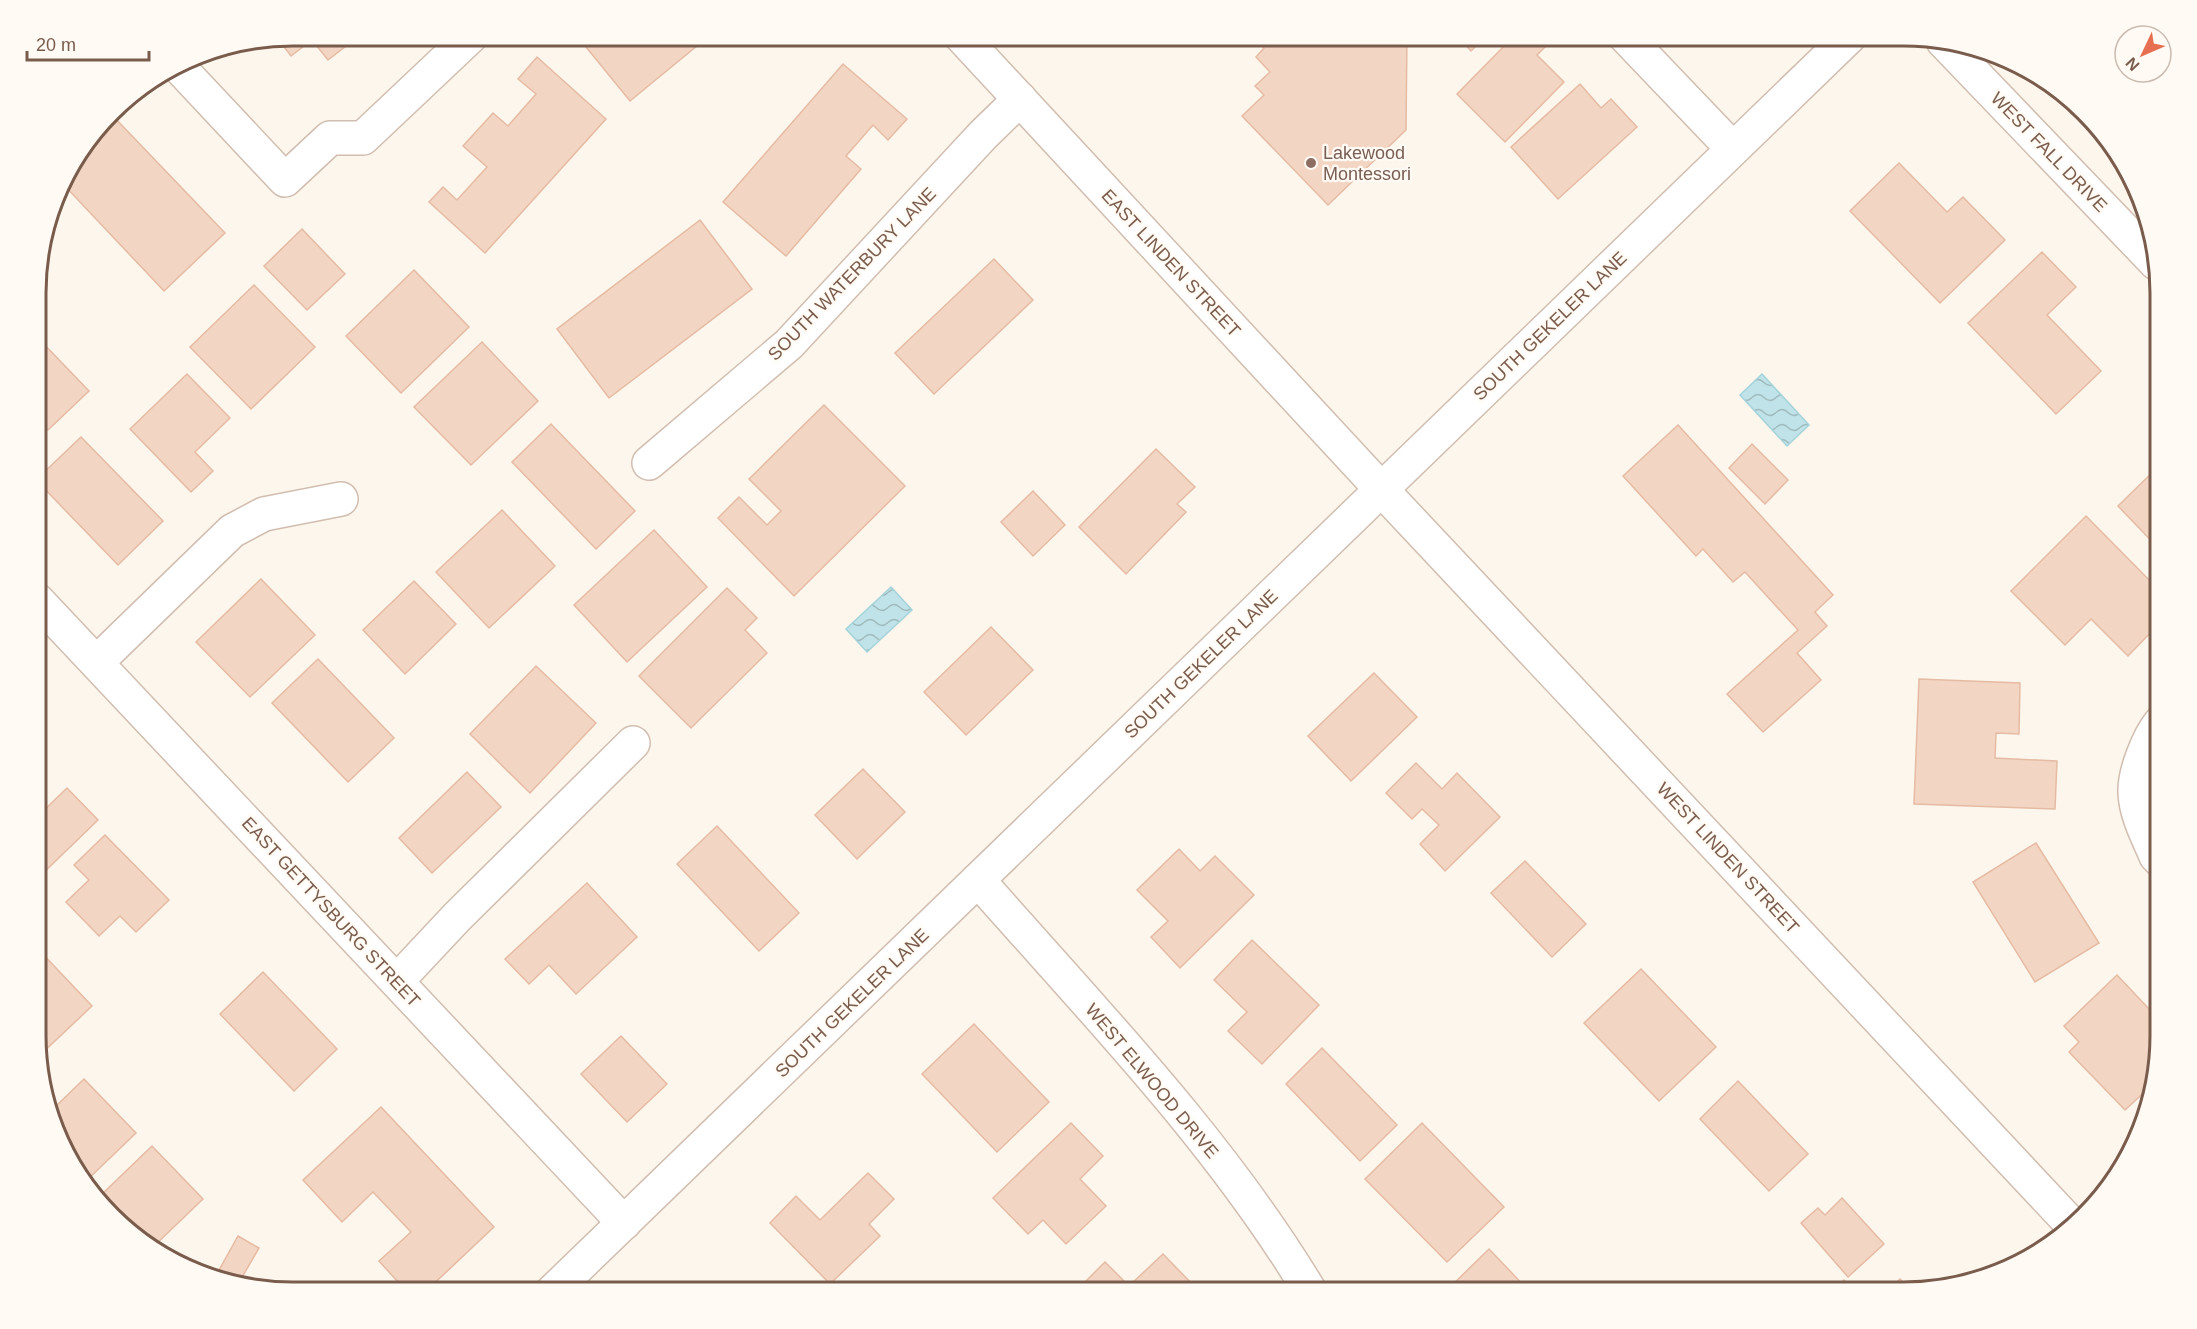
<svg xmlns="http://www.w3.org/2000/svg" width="2197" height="1329" font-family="Arial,sans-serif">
	<defs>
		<pattern id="water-waves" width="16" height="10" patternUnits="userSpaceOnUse" patternTransform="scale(1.5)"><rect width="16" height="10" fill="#bfe3e8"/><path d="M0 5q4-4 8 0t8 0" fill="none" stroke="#a0bbbe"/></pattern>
	</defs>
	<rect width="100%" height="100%" fill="#fdf6ec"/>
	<!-- water -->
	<g fill="url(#water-waves)" stroke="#a5d3da" stroke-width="1.5">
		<polygon points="1762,374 1809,425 1787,446 1740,395"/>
		<polygon points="891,587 912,610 867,652 846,629"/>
	</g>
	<!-- building -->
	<g fill="#f3d5c3" stroke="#e6bba3" stroke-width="1.5">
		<polygon points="294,36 359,36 328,60 312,40 291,56 278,39"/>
		<polygon points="577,36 709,36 630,101"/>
		<polygon points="1252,36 1407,36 1406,130 1328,205 1242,116 1264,95 1255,86 1270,72 1256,57 1264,48"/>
		<polygon points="1457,36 1486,36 1471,51"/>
		<polygon points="1514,36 1538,36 1547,45 1537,55 1564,82 1505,142 1457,94"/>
		<polygon points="537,57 606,119 485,253 429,202 443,187 457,200 487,167 463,146 493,113 508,126 536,94 518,79"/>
		<polygon points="843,64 907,119 888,140 873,125 846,156 861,169 786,256 723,202"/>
		<polygon points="1580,84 1601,108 1611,99 1637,127 1558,199 1511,147"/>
		<polygon points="112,115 225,233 164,291 62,183"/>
		<polygon points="1899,163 1947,212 1963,197 2005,240 1940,303 1850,211"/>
		<polygon points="700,220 752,289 609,398 557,329"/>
		<polygon points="302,229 345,274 307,310 264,266"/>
		<polygon points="2042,252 2076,287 2047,315 2101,371 2056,414 1968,323"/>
		<polygon points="994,259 1033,300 934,394 895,353"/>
		<polygon points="414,270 469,327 401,393 346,336"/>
		<polygon points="254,285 315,347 251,409 190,347"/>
		<polygon points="38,338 89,391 48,430 38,420"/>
		<polygon points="482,342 538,401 471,465 414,407"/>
		<polygon points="187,374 230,418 195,452 213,471 191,492 130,429"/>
		<polygon points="824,405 905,486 794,596 718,518 739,497 767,525 781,511 749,479"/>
		<polygon points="551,424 635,511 596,549 512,462"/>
		<polygon points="1678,425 1833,595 1815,612 1827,626 1797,653 1821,680 1763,732 1727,694 1798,630 1745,572 1733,582 1703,549 1696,556 1623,476"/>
		<polygon points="81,437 163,521 118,565 38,482 38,478"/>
		<polygon points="1752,444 1788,480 1765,504 1729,468"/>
		<polygon points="1156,449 1195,487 1177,504 1186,512 1126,574 1079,527"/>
		<polygon points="2160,465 2160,550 2118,506"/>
		<polygon points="1033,491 1065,525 1033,556 1001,522"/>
		<polygon points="502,510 555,566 489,628 436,572"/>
		<polygon points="2086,516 2160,591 2160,623 2128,656 2091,619 2065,645 2011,591"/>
		<polygon points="654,530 707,587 627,662 574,605"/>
		<polygon points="261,579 315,635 250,697 196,642"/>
		<polygon points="414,581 456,624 405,674 363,630"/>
		<polygon points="727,588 757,618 745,630 767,653 691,728 639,676"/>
		<polygon points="991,627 1033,670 966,735 924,692"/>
		<polygon points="318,659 394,738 348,782 272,703"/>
		<polygon points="536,666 596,723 530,793 470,734"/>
		<polygon points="1374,673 1417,717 1351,781 1308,736"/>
		<polygon points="1919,679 2020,683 2019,734 1996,733 1995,758 2057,761 2055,809 1914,804"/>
		<polygon points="1416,763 1442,789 1457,773 1500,817 1445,871 1420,844 1439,825 1422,809 1412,819 1386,793"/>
		<polygon points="863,769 905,812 857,859 815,815"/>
		<polygon points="467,772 501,807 432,873 399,838"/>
		<polygon points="67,788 98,820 38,878 38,816"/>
		<polygon points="717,826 799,913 759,951 677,864"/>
		<polygon points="105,835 169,900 136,932 120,916 99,936 66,902 89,880 74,865"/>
		<polygon points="2036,843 2099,943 2035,982 1973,882"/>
		<polygon points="1179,849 1200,871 1215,856 1254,895 1180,968 1151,937 1168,921 1137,890"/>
		<polygon points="1525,861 1586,924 1552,957 1491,893"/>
		<polygon points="587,883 637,937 576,994 549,965 529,984 505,959"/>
		<polygon points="1252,940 1319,1005 1262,1064 1228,1031 1247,1012 1214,980"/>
		<polygon points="38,949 92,1006 38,1057"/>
		<polygon points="1641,969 1716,1047 1659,1101 1584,1023"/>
		<polygon points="263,972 337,1049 294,1091 220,1014"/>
		<polygon points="2117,975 2150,1010 2160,1000 2160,1052 2150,1087 2125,1110 2069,1052 2079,1042 2064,1026"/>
		<polygon points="974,1024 1049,1102 997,1152 922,1074"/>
		<polygon points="621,1036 667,1084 627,1122 581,1074"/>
		<polygon points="1322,1048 1397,1125 1360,1161 1286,1084"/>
		<polygon points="84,1079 136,1133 84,1183 79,1178 53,1109"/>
		<polygon points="1738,1081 1808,1154 1769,1191 1700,1119"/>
		<polygon points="381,1107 494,1227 424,1293 408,1293 379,1261 411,1232 373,1192 342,1222 303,1180"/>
		<polygon points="1071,1123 1103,1156 1080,1179 1106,1206 1066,1244 1043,1220 1028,1234 993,1198"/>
		<polygon points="1422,1123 1504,1207 1447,1262 1365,1179"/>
		<polygon points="152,1146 203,1199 153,1247 99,1197"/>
		<polygon points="868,1173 894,1199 869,1224 880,1236 830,1284 770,1223 796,1196 820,1220"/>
		<polygon points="1842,1198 1884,1244 1848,1277 1801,1223 1818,1208 1825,1215"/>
		<polygon points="238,1236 259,1248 237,1286 227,1284 214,1279"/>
		<polygon points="1489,1249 1531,1293 1444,1293"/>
		<polygon points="1163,1254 1195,1287 1189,1293 1074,1293 1105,1262 1129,1286"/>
		<polygon points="1900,1279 1913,1292 1886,1292"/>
		<polygon points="1844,1280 1856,1292 1830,1292"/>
	</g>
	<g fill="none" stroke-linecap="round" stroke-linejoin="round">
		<!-- minor casing -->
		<g stroke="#d1beb0" stroke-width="36">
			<g id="minor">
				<polyline points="961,36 1381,489 2074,1227"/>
				<polyline points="1625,36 1733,149"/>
				<polyline points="1943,41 2156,263"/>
				<polyline points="178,66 285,180 330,138 363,138 471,36"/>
				<polyline points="649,463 789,344 983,135 1020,99"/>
				<polyline points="38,601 624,1223"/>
				<polyline points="97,662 232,531 264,514 341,499"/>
				<path d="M2160 723C2148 738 2134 773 2135 793 2136 815 2148 837 2156 856L2160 860"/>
				<path d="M978 880C1094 1012 1220 1141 1311 1293"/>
				<polyline points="397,981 457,917 633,743"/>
				<polyline points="551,1293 1850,36"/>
			</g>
		</g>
		<!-- minor -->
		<use href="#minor" stroke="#fff" stroke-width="33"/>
	</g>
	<!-- markers -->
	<circle fill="#8d6e63" stroke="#fffaf3" stroke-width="2" cx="1311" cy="163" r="6"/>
	<g text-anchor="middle" stroke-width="4.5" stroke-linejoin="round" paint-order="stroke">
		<!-- street labels -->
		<g font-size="18" fill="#7a5c4d" stroke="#fffaf3">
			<text transform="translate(2049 152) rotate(46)" y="6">WEST FALL DRIVE</text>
			<text transform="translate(1171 263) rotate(47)" y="6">EAST LINDEN STREET</text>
			<text transform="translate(852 274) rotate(-46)" y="6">SOUTH WATERBURY LANE</text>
			<text transform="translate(1550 326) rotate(-44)" y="6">SOUTH GEKELER LANE</text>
			<text transform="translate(1201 664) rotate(-44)" y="6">SOUTH GEKELER LANE</text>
			<text transform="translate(1728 858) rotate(47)" y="6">WEST LINDEN STREET</text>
			<text transform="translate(331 912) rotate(47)" y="6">EAST GETTYSBURG STREET</text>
			<text transform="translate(852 1003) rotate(-44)" y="6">SOUTH GEKELER LANE</text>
			<text transform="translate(1152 1081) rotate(50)" y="6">WEST ELWOOD DRIVE</text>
		</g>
		<!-- education labels -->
		<g font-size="18" fill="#785e54" stroke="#fffaf3" text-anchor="start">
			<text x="1323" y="159">Lakewood<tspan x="1323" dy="21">Montessori</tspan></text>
		</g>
	</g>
	<!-- crop -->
	<path d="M0 0H2197V1329H0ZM293 46H1903A247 247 0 0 1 2150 293V1035A247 247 0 0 1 1903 1282H293A247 247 0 0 1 46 1035V293A247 247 0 0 1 293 46Z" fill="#fffaf3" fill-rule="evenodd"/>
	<path fill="none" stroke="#7a5c4d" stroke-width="3" d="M293 46H1903A247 247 0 0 1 2150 293V1035A247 247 0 0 1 1903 1282H293A247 247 0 0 1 46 1035V293A247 247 0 0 1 293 46Z"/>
	<!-- north arrow -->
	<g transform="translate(2143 54) rotate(226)"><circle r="28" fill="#fffaf3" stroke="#cabbb1" stroke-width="1.5"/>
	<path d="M0-4.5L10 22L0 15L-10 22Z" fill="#e76f51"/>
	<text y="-9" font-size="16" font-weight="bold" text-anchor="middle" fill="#7a5c4d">N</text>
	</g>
	<!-- scale -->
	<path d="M27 51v9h122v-9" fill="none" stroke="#7a5c4d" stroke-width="3"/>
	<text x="36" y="51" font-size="18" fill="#7a5c4d" stroke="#fffaf3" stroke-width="4.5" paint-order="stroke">20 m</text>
</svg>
